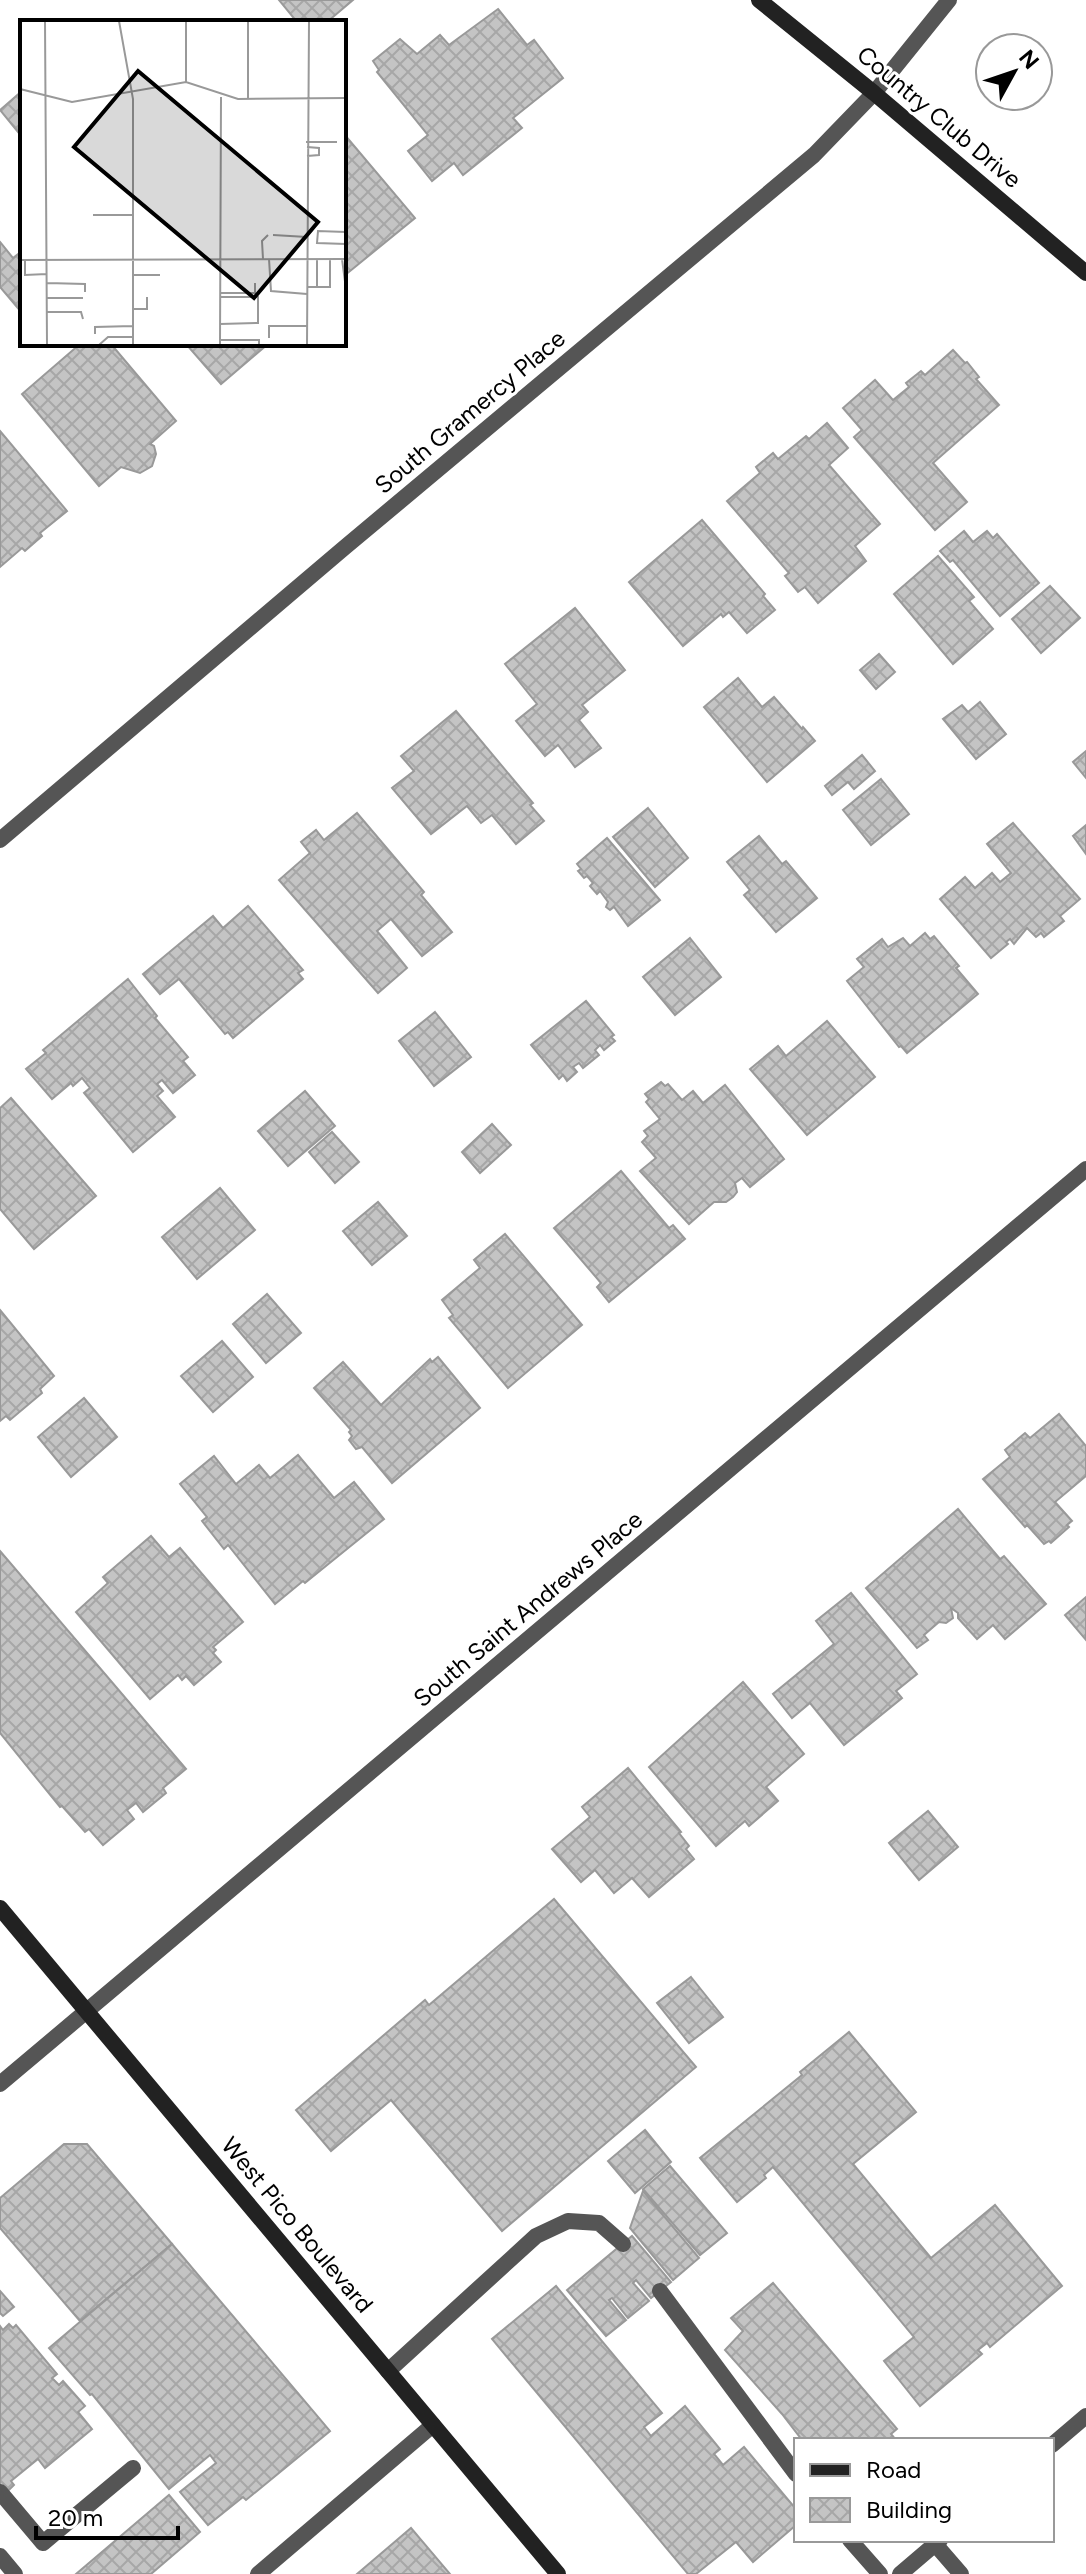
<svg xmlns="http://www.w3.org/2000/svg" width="1086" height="2574" font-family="Figtree,sans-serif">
	<defs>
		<pattern id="building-cross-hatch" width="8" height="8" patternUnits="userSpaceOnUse" patternTransform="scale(2)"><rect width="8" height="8" fill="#c4c4c4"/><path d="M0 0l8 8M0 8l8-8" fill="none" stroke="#a7a7a7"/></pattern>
	</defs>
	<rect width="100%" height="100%" fill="#fff"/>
	<!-- building -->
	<g fill="url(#building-cross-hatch)" stroke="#999" stroke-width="2">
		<polygon points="279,0 353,0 327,22 297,22"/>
		<polygon points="498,9 527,45 534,40 563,78 513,118 522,128 463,175 454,163 432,181 408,151 428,135 377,72 379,70 373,61 400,39 417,54 440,35 449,45"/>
		<polygon points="22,91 22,137 0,110"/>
		<polygon points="344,134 415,218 344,276"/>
		<polygon points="0,242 13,258 22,251 22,313 0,287"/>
		<polygon points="80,344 111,344 176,421 150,444 154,446 156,454 152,466 140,473 121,467 99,486 22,394"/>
		<polygon points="186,344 268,344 221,384"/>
		<polygon points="953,350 965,363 967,362 979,377 976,379 999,405 933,463 967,502 935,530 854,437 862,430 843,408 875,380 893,400 909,387 906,383 921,371 925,375"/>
		<polygon points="827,423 848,448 829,465 880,524 855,546 866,561 818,603 805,587 798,592 785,576 789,573 727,501 760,473 756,467 773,453 778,459 806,436 809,439"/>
		<polygon points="0,431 67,511 40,533 42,536 25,551 22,548 0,567"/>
		<polygon points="702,520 765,594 763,596 775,610 747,633 729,612 723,617 721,614 683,646 629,582"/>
		<polygon points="964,531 973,542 987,531 993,538 997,534 1039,583 1000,616 953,560 950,562 940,551"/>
		<polygon points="938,556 974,597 969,601 993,629 953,664 894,594"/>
		<polygon points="1050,586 1080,618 1041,653 1012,619"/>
		<polygon points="575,608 625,670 582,705 588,712 579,720 601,748 575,767 558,745 545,756 516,721 537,704 505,664"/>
		<polygon points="879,654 895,672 876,689 860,670"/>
		<polygon points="738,678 762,707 774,697 802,729 803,727 815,741 767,782 704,707"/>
		<polygon points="980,702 1006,734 976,759 943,719 962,705 968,712"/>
		<polygon points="456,711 533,803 530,805 544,821 516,844 492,815 481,823 467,806 431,834 392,788 414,771 401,756"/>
		<polygon points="1086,751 1086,778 1073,762"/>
		<polygon points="862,755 875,771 854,789 848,782 832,795 825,786"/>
		<polygon points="881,779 909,814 871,845 843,810"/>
		<polygon points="648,808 688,858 655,887 613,837"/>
		<polygon points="357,813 424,892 421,895 452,932 422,956 391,919 377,931 407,968 378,993 279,880 310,853 301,842 316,830 324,840"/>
		<polygon points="1013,823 1080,899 1060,916 1064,921 1044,937 1041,933 1036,937 1027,928 1014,944 1010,939 1006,942 1008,944 991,958 940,899 965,877 975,888 992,873 1000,882 1011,873 987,844"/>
		<polygon points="1086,825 1086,854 1073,836"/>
		<polygon points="759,836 782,864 786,861 817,898 776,932 744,895 750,890 727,862"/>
		<polygon points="607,838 660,900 628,926 614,907 610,910 606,907 608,902 600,891 597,894 590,886 593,883 587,876 584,878 578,871 581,869 577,864"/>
		<polygon points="248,906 303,970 298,973 303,979 233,1038 228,1032 225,1034 179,979 160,994 143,974 213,916 223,928"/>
		<polygon points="925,933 930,939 934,936 959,966 956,968 978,994 907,1053 901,1046 899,1047 847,981 864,967 857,959 882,939 888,947 903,938 910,946"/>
		<polygon points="690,938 721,977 675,1015 643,977"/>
		<polygon points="128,979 157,1016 155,1018 188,1057 183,1061 195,1075 173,1093 162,1080 157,1084 163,1091 157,1096 175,1117 133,1152 84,1093 90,1088 82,1078 73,1086 71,1083 52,1099 26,1069 46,1053 43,1050"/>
		<polygon points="586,1001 614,1035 611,1037 615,1041 604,1050 600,1045 595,1050 599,1055 583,1068 579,1063 573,1067 577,1072 567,1081 563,1075 559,1079 531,1045"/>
		<polygon points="435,1012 471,1057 434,1086 399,1041"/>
		<polygon points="827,1021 875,1077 807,1135 750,1069 778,1046 786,1056"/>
		<polygon points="661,1082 665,1086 668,1084 682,1100 693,1091 703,1103 725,1085 784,1159 750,1187 742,1178 735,1183 737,1192 733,1197 726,1202 714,1202 689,1224 640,1171 656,1158 642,1142 648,1136 644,1131 660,1119 646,1102 649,1099 645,1094"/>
		<polygon points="305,1091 335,1126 288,1166 258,1131"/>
		<polygon points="11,1098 96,1196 34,1249 0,1209 0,1108"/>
		<polygon points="492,1124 511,1145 480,1173 462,1152"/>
		<polygon points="332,1132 359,1162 335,1183 309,1152"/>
		<polygon points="621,1171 669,1228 673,1225 685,1239 609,1302 597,1287 601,1283 554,1228"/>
		<polygon points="220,1188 255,1230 197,1279 162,1237"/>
		<polygon points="378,1202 407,1236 372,1265 343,1231"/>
		<polygon points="505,1234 582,1325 508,1388 449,1318 453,1315 442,1300 480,1268 474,1260"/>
		<polygon points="267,1294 301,1333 266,1363 233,1324"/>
		<polygon points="0,1310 54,1376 40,1389 42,1393 10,1420 6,1416 0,1421"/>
		<polygon points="222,1341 253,1377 213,1412 181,1376"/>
		<polygon points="438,1357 480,1408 392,1483 362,1447 356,1449 349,1440 352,1436 349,1432 351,1430 314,1388 343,1362 381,1405 430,1359 432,1362"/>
		<polygon points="84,1398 117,1437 71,1477 38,1437"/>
		<polygon points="1059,1414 1086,1446 1086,1476 1055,1502 1072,1521 1067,1525 1069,1527 1051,1543 1049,1541 1044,1544 1027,1525 1025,1527 983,1479 1010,1457 1005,1450 1025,1433 1030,1438"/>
		<polygon points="298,1455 334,1498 354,1482 384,1519 305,1583 303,1581 275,1604 228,1545 224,1549 202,1521 207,1517 180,1484 214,1456 236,1484 259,1465 270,1478"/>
		<polygon points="958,1509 1000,1559 1004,1556 1046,1604 1005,1639 993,1625 977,1639 958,1618 958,1613 951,1608 953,1618 946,1623 939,1622 924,1635 928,1640 917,1648 866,1588"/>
		<polygon points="151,1536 169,1557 180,1548 243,1622 213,1647 216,1650 213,1653 221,1662 194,1685 186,1676 182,1680 178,1675 150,1699 76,1612 108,1583 103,1577"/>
		<polygon points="0,1551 186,1769 163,1788 166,1793 143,1812 136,1803 127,1810 134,1819 103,1845 89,1829 85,1832 62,1806 60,1807 0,1733"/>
		<polygon points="851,1593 917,1674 896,1691 902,1698 844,1745 810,1703 792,1718 773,1694 834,1644 816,1621"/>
		<polygon points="1086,1597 1086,1640 1065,1615"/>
		<polygon points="743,1682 804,1754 766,1787 778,1801 749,1826 745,1821 716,1846 649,1767"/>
		<polygon points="628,1768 681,1832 679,1833 689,1846 686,1849 694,1859 649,1897 632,1878 614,1893 595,1870 581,1882 552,1849 590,1817 582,1807"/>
		<polygon points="928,1811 958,1847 919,1880 889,1843"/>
		<polygon points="554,1899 696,2067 502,2231 391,2100 331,2151 296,2110 425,2000 429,2005"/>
		<polygon points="691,1977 723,2017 689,2043 657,2003"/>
		<polygon points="849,2032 916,2112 853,2164 931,2258 995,2205 1062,2286 990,2347 987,2343 978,2350 982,2354 920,2406 884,2361 914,2337 773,2167 764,2175 766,2178 737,2202 700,2158 802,2075 800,2072"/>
		<polygon points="645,2130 671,2162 635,2193 608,2161"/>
		<polygon points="64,2144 87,2144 172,2244 80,2321 0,2228 0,2198"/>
		<polygon points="670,2166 727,2233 700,2255 643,2189"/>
		<polygon points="643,2191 699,2258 673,2280 630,2228"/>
		<polygon points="632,2236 671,2282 651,2298 636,2280 633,2283 649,2301 628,2318 612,2298 609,2300 626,2320 606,2336 567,2290"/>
		<polygon points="172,2244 330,2431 246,2500 243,2497 208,2525 180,2492 216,2463 210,2455 169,2489 92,2394 90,2395 49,2348"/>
		<polygon points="773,2283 897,2429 891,2434 896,2440 802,2440 782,2414 725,2350 743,2331 731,2318"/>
		<polygon points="556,2286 662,2413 644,2427 651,2436 685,2406 720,2449 714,2454 723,2465 744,2447 796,2509 796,2525 753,2562 736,2542 696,2574 688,2574 492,2339"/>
		<polygon points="0,2291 14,2307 3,2316 0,2313"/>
		<polygon points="9,2324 13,2328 16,2325 57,2374 52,2378 59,2385 63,2381 85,2406 78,2412 92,2429 45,2468 38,2459 11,2481 14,2485 8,2491 0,2489 0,2326 3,2330"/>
		<polygon points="169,2495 200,2532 151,2574 76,2574"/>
		<polygon points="411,2528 450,2574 357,2574"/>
	</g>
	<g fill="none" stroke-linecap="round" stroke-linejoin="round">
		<!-- lane -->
		<g stroke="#555" stroke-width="16">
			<polyline points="660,2291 796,2474"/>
			<polyline points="388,2371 536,2236 568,2221 599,2223 623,2244"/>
			<polyline points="0,2492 43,2543 133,2468"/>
			<polyline points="850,2540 880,2574"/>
			<polyline points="935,2544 961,2574"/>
			<polyline points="0,2556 15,2574"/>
			<polyline points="258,2574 433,2425"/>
		</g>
		<!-- street -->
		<g stroke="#555" stroke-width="16">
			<polyline points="0,840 344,548 814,155 874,93 949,0"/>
			<polyline points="0,2084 1086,1169"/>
			<polyline points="1052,2445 1086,2416"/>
			<polyline points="900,2574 940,2540"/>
		</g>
		<!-- secondary -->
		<g stroke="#222" stroke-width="16">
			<polyline points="759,0 874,93 1086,273"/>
			<polyline points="0,1908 558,2574"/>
		</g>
	</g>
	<g text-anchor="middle" stroke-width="6" stroke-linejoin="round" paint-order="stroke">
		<!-- street labels -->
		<g font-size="24" fill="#000" stroke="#fff">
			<text transform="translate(939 117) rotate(40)" y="8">Country Club Drive</text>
			<text transform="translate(470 412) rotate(-40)" y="8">South Gramercy Place</text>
			<text transform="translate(528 1609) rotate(-40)" y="8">South Saint Andrews Place</text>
			<text transform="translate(297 2225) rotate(50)" y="8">West Pico Boulevard</text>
		</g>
	</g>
	<!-- overview -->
	<g transform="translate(20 20)">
		<rect width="326" height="326" fill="#fff"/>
		<path fill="none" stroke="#999" stroke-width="2" d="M25 1 27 325M99 1 113 79V325M228 1V79M166 62V1M0 69 52 82 166 62 218 79 326 78M286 122H317M287 127 299 128V135L287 136M73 195H113M326 212 298 211 297 223 326 224M253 215 287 217M243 239 242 221 248 215M249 239 251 271 287 274M322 239 326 269M0 240 326 239M5 240V255L27 254M113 255H140M27 263 65 264V272M287 267H310V239M297 267V239M200 273H235V263M200 277H238V303L200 304M27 278H63M113 289H127V277M27 292H61L63 299M75 314V307L113 306M249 318V306H287M200 320H239V325M79 325 88 317H113M200 325 201 77M287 325 289 1"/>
		<path fill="#000" fill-opacity="0.15" stroke="#000" stroke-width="4" d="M118 51 298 202 234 278 54 127Z"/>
		<rect width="326" height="326" fill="none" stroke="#000" stroke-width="4"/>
	</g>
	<!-- legend -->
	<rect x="794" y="2438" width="260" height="104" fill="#ffffff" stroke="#999999" stroke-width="2"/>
	<rect x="810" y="2464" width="40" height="12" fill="#222222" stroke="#999999" stroke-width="2"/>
	<text x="866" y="2478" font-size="24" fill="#000000">Road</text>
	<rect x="810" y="2498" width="40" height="24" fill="url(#building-cross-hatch)" stroke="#999999" stroke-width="2"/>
	<text x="866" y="2518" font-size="24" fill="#000000">Building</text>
	<!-- north arrow -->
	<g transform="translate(1014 72) rotate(50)"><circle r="38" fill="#ffffff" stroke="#999999" stroke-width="2"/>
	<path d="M0-6L14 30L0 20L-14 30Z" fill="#000000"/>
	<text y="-12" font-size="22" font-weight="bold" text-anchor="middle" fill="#000000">N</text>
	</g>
	<!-- scale -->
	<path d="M36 2526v12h142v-12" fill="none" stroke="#000000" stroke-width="4"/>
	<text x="48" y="2526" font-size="24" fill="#000000" stroke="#ffffff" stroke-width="6" paint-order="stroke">20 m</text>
</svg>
